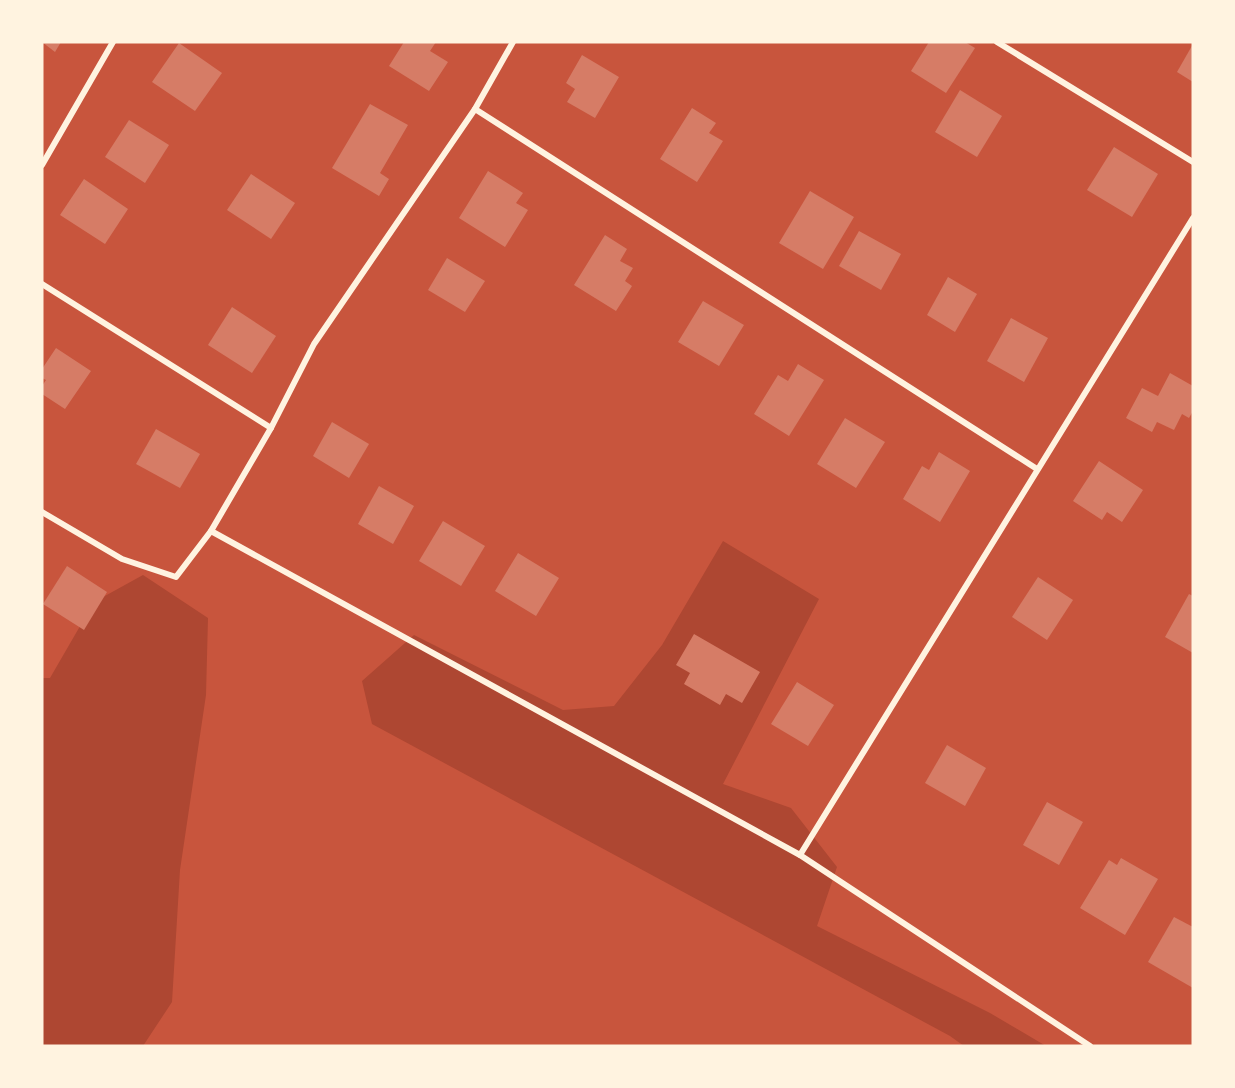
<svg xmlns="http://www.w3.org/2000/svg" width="1235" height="1088" font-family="Georgia,serif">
	<rect width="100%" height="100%" fill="#c8553d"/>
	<!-- green -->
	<g fill="#ae4732">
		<polygon points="723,541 819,599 723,784 791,808 837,867 817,926 990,1013 1046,1046 964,1046 950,1036 372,724 362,681 414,635 563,710 614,706 662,645"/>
		<polygon points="143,575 208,618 206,695 180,870 172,1002 143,1046 42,1046 42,678 50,678 94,602"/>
	</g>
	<!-- building -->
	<g fill="#d67c66">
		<polygon points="42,42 61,42 55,52"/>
		<polygon points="404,42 436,42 430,51 448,62 429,91 389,66"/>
		<polygon points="929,42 965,42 975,48 946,93 911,71"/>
		<polygon points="179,43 222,73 195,111 152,82"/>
		<polygon points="1193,44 1193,82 1177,72"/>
		<polygon points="582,55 619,77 595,118 567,102 575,89 566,83"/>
		<polygon points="960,90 1002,116 977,157 935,132"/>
		<polygon points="370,104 408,125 380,173 389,179 379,196 332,168"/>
		<polygon points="692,108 716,123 709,133 723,141 697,182 660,159"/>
		<polygon points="129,120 169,145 145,183 105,157"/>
		<polygon points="1114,147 1158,174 1132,217 1087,190"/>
		<polygon points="488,171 523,193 516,203 528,210 505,247 459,218"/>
		<polygon points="251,174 295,203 271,239 227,210"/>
		<polygon points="84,179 128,209 105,244 60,215"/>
		<polygon points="810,191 854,217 823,269 779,243"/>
		<polygon points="859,231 901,254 881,290 839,266"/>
		<polygon points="605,235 627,249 620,261 633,268 625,281 632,286 616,311 574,285"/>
		<polygon points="447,258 485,281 465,312 428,290"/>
		<polygon points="948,277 977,294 955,332 927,315"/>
		<polygon points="703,301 744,325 719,366 678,342"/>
		<polygon points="232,307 276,336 252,373 208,345"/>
		<polygon points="1011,318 1048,338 1024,382 987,361"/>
		<polygon points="56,348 91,371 65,409 42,394 42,386 46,380 42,378 42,369"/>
		<polygon points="798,364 824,380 789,436 754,414 778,375 788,381"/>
		<polygon points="1170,373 1193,386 1193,411 1189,418 1182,414 1174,430 1157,422 1152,432 1126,418 1142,388 1158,396"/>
		<polygon points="845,418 885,442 856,488 817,464"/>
		<polygon points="332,422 369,444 349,478 313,456"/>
		<polygon points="156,429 200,454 180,488 136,464"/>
		<polygon points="939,452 970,471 940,522 903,499 922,466 929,470"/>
		<polygon points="1099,461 1143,490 1122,522 1107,512 1102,520 1073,501"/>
		<polygon points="379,486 414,506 393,544 358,524"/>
		<polygon points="443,521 485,546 461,586 419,561"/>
		<polygon points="518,553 559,578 536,616 495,591"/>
		<polygon points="67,566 107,592 84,630 43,604"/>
		<polygon points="1038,577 1073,600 1047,640 1012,617"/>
		<polygon points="1189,594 1193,596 1193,653 1165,637"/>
		<polygon points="694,634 760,672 742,703 726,694 720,705 684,684 690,673 676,665"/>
		<polygon points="797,682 834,705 808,746 771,724"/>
		<polygon points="947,745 986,768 965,806 925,783"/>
		<polygon points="1047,802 1083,822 1059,865 1023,845"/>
		<polygon points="1121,858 1158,879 1125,935 1080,908 1109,860 1117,865"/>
		<polygon points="1174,917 1193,927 1193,988 1148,962"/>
	</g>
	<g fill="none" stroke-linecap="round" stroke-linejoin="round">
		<!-- minor -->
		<g stroke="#fff3e0" stroke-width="6">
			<polyline points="997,42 1193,162"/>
			<polyline points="475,109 1037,469"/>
			<polyline points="42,165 113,42"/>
			<polyline points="42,284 271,428"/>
			<polyline points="42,512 122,559 176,577 211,531 271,428 314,344 475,109 513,42"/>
			<polyline points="211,531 800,855 1090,1046"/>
			<polyline points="800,855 1193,218"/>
		</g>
	</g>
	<!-- border -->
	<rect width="1235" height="1088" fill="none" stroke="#fff3e0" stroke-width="87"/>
</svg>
